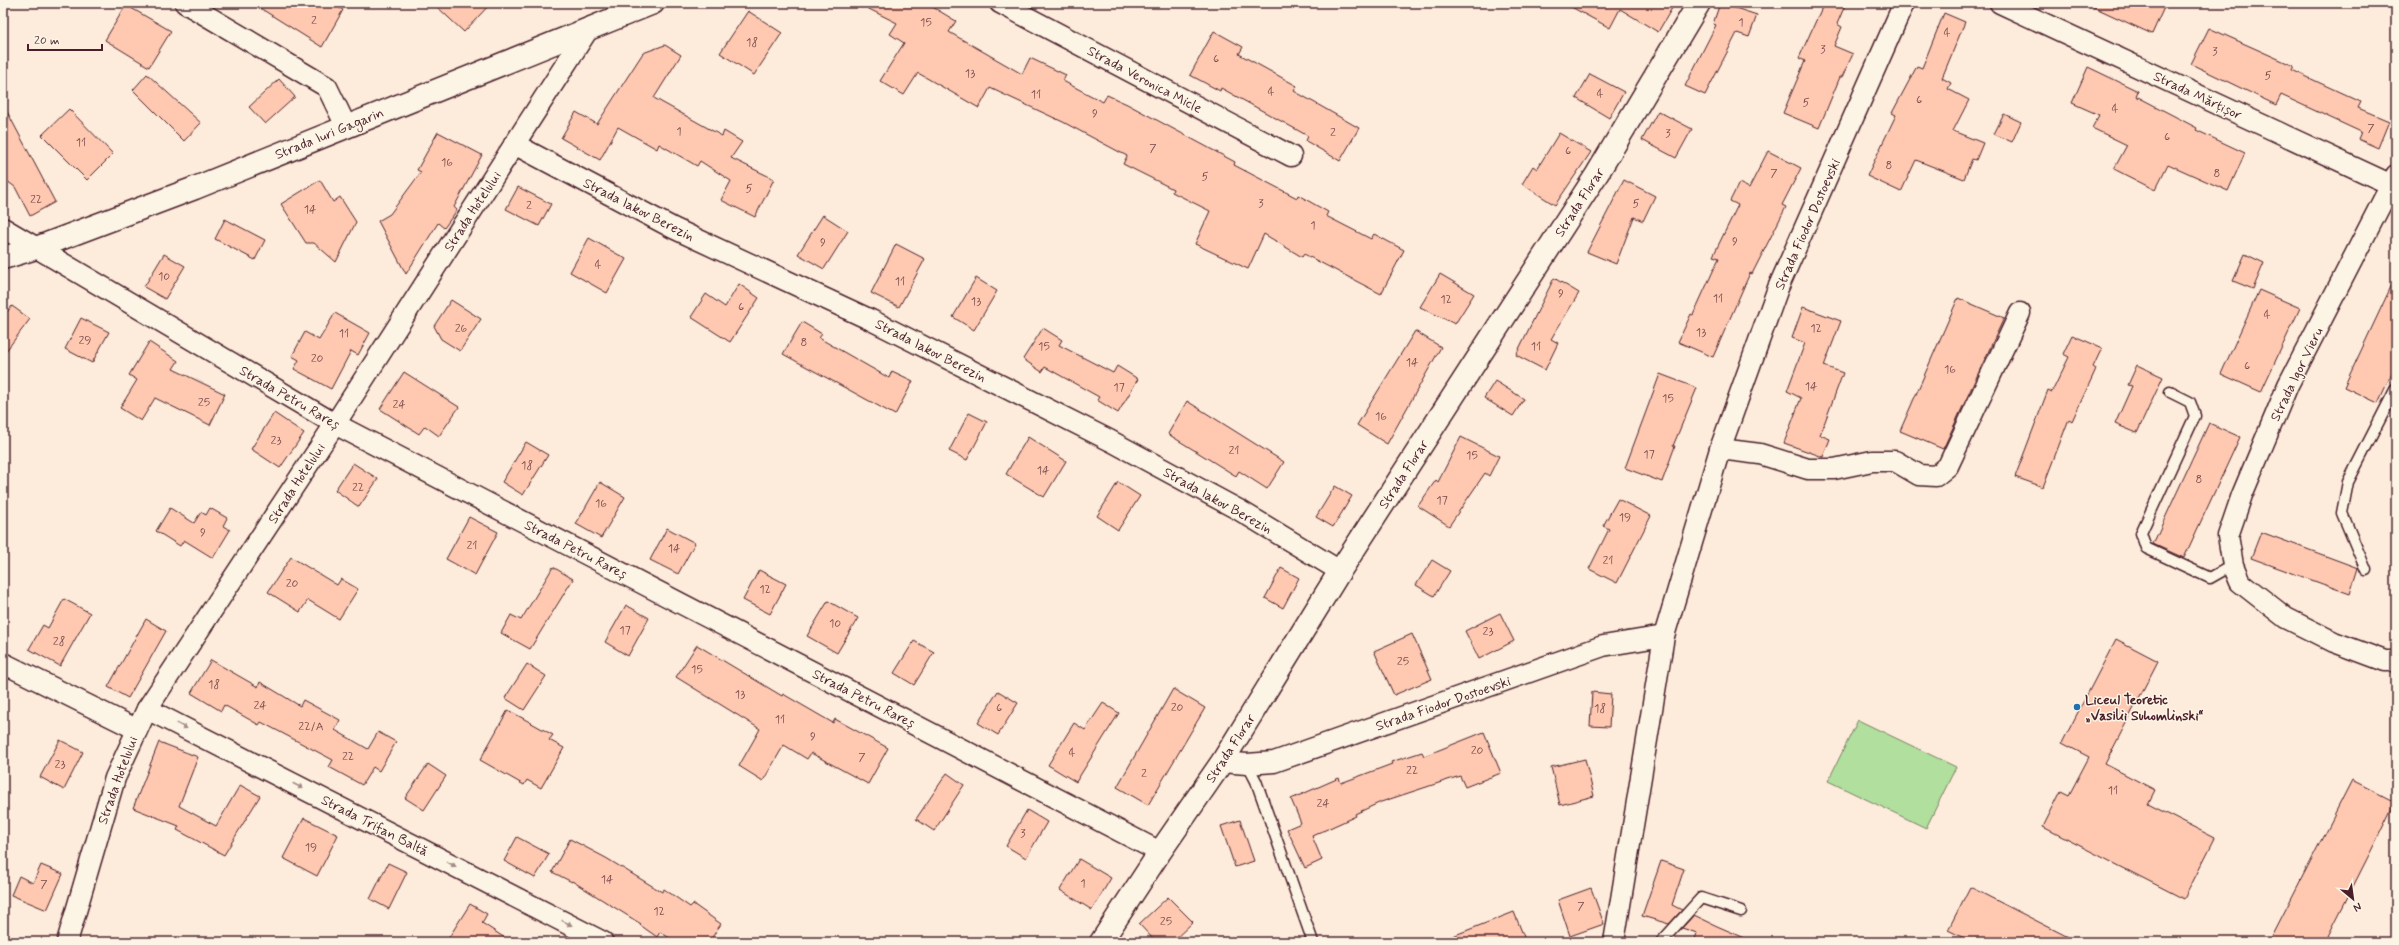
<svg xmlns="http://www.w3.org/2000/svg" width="2399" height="945" font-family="Mynerve,sans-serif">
	<rect width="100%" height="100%" fill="#fdecdb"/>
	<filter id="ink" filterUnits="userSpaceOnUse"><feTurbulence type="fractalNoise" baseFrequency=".025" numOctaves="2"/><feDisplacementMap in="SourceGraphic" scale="8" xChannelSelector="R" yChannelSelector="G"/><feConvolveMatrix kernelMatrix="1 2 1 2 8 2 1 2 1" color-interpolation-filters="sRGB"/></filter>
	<g filter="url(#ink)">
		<!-- green -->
		<polygon fill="#b0df9e" stroke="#7d7f64" points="1858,720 1956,767 1926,828 1828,781"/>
		<!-- building -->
		<g fill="#ffc9b1" stroke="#4a1f2b">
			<polygon points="252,3 331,3 343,10 322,47"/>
			<polygon points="433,3 491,3 464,32"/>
			<polygon points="857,3 926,3 956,21 949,32 1022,74 1030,58 1066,75 1063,81 1103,102 1107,95 1127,104 1235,162 1234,165 1297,198 1298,195 1328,212 1326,216 1371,239 1374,234 1404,250 1381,294 1304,254 1302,257 1264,234 1248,269 1195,244 1210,211 1172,192 1173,189 1123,164 1127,156 1063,122 990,88 979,108 918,73 904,95 880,81 904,43 890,34 897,23"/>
			<polygon points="1564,3 1675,3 1658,32 1620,9 1610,28"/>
			<polygon points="1720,3 1757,15 1749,37 1737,33 1705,95 1685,86 1716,25 1713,24"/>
			<polygon points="1824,3 1846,3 1837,24 1842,27 1834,46 1853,54 1842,77 1840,77 1819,128 1783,113 1805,61 1799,58"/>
			<polygon points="2085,3 2166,3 2152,34"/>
			<polygon points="126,5 171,31 149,67 105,40"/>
			<polygon points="748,11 782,33 754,75 720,53"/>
			<polygon points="1944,13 1965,22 1942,78 1951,83 1948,89 1969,100 1953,131 1983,143 1976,160 1972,159 1964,179 1916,160 1901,192 1867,176 1896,115 1892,113 1917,66 1922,68"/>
			<polygon points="2209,28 2294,66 2292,70 2361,102 2358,108 2389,121 2378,148 2358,139 2361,132 2281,95 2276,105 2191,64"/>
			<polygon points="1214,31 1243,47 1239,54 1297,86 1294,91 1359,128 1340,161 1306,141 1308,136 1221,88 1220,91 1190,75"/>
			<polygon points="665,45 681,55 654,98 722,136 724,131 742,142 731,158 774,179 755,217 721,200 731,181 700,161 697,166 659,144 657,149 618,127 600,160 561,138 576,112 597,124 643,53"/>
			<polygon points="2088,67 2138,91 2136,96 2197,128 2196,130 2245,153 2228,191 2168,164 2155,190 2114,169 2127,145 2092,128 2099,115 2072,103"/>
			<polygon points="147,74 201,123 184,141 133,90"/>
			<polygon points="1590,74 1624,92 1609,118 1576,98"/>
			<polygon points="279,79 295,97 265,124 249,107"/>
			<polygon points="3,104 55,202 30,216 15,187 3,178"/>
			<polygon points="69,109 113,154 87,180 42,135"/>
			<polygon points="1658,111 1692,129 1676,158 1642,140"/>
			<polygon points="2004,114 2021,122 2012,142 1994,134"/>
			<polygon points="438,132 482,155 454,207 457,210 444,228 438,223 406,274 378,221 390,214 421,172 417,170"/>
			<polygon points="1559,133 1591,152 1555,205 1522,184 1533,166 1537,169"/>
			<polygon points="1768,151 1801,168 1782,205 1786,207 1752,274 1750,273 1713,357 1678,342 1691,314 1693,315 1719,258 1713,256 1738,205 1730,201 1739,183 1749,188"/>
			<polygon points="320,180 333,202 340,197 356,222 336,262 314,243 306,243 281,204"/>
			<polygon points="1624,180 1655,196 1643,221 1634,217 1616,264 1587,252"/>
			<polygon points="518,187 551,204 539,226 506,209"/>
			<polygon points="823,215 848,231 824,269 798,254"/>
			<polygon points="225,219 265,240 255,260 215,239"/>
			<polygon points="589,238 626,259 607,293 570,272"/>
			<polygon points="896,244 925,259 899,307 871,293"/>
			<polygon points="164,254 185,266 165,299 144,287"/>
			<polygon points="2245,254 2264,263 2253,289 2233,281"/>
			<polygon points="1440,274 1474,294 1455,324 1420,307"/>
			<polygon points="2396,276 2396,364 2378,403 2344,387"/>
			<polygon points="976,278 997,291 974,330 953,317"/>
			<polygon points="1554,278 1579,293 1551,339 1558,343 1545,370 1516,355"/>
			<polygon points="739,284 759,298 730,342 691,317 706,294 725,307"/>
			<polygon points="2259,290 2300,308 2261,392 2221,374"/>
			<polygon points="1958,298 2004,318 1943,449 1900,431"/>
			<polygon points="451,300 481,319 460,351 441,339 434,326"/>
			<polygon points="12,306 30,319 3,355 3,317"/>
			<polygon points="1803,307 1841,321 1824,366 1843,373 1820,435 1830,439 1823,457 1784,443 1801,398 1787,391 1805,343 1792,338"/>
			<polygon points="335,313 370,333 358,355 351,351 331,389 294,369 299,360 292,356 305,332 319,340"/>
			<polygon points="81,318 109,332 92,363 65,349"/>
			<polygon points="802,322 822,334 819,338 889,378 892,371 913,381 895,415 783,354"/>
			<polygon points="1043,328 1062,340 1059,345 1113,373 1117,366 1138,379 1118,413 1097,400 1099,397 1045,367 1042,372 1023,359"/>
			<polygon points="1415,331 1441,347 1387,444 1357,425"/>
			<polygon points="2072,335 2102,348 2093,367 2096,369 2072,421 2069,419 2043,487 2015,477 2048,390 2052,392 2069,357 2063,354"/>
			<polygon points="149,342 178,361 173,369 225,394 210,425 155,398 141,421 120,408 137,380 129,375"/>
			<polygon points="2137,365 2163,377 2137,433 2115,424 2132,386 2128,385"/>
			<polygon points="404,372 459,407 439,436 425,426 419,434 380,409"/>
			<polygon points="1660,374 1697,388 1673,446 1675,446 1662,482 1625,468"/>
			<polygon points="1495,381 1524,399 1513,416 1484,398"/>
			<polygon points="1187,401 1284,462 1267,489 1239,471 1236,476 1168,434"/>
			<polygon points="274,413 304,433 280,468 251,449"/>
			<polygon points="969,413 987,422 967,460 949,451"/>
			<polygon points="2209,423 2240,437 2184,558 2153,544"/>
			<polygon points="1028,437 1066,461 1044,497 1006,474"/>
			<polygon points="1461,437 1499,456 1489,476 1485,473 1449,526 1418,506 1436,480 1438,482"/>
			<polygon points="526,442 548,455 523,495 502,482"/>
			<polygon points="353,463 378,479 359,507 335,490"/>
			<polygon points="600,482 625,497 601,538 576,524"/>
			<polygon points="1118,482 1140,496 1118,530 1097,516"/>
			<polygon points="1335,486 1352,496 1333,527 1316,517"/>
			<polygon points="1618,499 1651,516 1617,583 1589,569 1609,529 1603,526"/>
			<polygon points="170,508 194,523 201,512 206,515 210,508 227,518 223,526 230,530 213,558 184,540 180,546 156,531"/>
			<polygon points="469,517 498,532 475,575 446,559"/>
			<polygon points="667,528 695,543 678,574 650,560"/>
			<polygon points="2261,532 2358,568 2350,594 2251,558"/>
			<polygon points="291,557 337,585 341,579 358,589 339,619 308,600 300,612 268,592"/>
			<polygon points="1432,560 1450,571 1434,596 1416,585"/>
			<polygon points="553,567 573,579 530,649 501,633 511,615 521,620"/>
			<polygon points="1281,568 1299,578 1283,608 1265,598"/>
			<polygon points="759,570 786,584 770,614 743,600"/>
			<polygon points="64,599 90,613 60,666 29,649 43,625 48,628"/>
			<polygon points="828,601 858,618 837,653 807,636"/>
			<polygon points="626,605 649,618 628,656 605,642"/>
			<polygon points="1500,613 1514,641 1479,659 1465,631"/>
			<polygon points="146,619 166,631 128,698 108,687"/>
			<polygon points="1412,634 1432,679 1394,695 1374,651"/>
			<polygon points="2116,639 2158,661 2105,764 2155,790 2148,804 2215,838 2184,899 2043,827 2061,791 2069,795 2089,757 2062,743"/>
			<polygon points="914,641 934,652 914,685 894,673"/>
			<polygon points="697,645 782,696 783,694 833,723 835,719 888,748 868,784 811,753 807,759 784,745 763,781 739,766 760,729 676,677"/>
			<polygon points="211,660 258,687 260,682 300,706 303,700 340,720 335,730 368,749 378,732 396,742 379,771 373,767 362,785 329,767 333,760 261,722 259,725 224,705 221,711 191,693"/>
			<polygon points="527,664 546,676 524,710 505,698"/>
			<polygon points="1173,689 1205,708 1148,805 1117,787"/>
			<polygon points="998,691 1018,703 998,735 978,723"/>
			<polygon points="1592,692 1611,694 1609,727 1590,726"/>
			<polygon points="1103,703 1119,713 1076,782 1048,765 1074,723 1085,730"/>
			<polygon points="508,710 553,735 549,740 564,748 541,788 527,780 524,785 480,760"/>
			<polygon points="1484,732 1501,773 1465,787 1460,776 1381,802 1355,814 1356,816 1312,836 1322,860 1305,868 1287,829 1301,823 1291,799 1339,778 1341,783 1392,764 1391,762 1422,752 1424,756"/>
			<polygon points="60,740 83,752 64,790 40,777"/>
			<polygon points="159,742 198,757 179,806 216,826 240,785 260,796 224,855 177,830 179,826 133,808"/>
			<polygon points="1585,759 1594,796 1560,805 1551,767"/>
			<polygon points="428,764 446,776 424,810 405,798"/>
			<polygon points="947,773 964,785 934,831 916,819"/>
			<polygon points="2352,780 2395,802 2375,843 2325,942 2269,942"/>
			<polygon points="1027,810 1047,822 1026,858 1006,846"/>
			<polygon points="304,818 338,835 317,876 283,858"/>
			<polygon points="1240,820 1254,861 1235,867 1221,826"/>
			<polygon points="517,837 549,854 535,878 504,861"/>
			<polygon points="570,839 606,858 662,892 664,889 690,907 693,904 721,924 709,942 676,942 660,932 657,937 640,925 641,924 572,881 572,882 552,872"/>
			<polygon points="1079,859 1111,878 1092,910 1060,890"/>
			<polygon points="1661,861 1684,869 1672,905 1682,910 1669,924 1642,916"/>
			<polygon points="388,863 407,872 389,909 370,899"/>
			<polygon points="41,865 63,874 47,910 11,895 19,876 33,883"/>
			<polygon points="1970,887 2078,942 1972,942 1948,930"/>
			<polygon points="1591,888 1604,924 1570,936 1558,900"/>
			<polygon points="1168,897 1193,922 1172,942 1156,942 1139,924"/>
			<polygon points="470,904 487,914 482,923 511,942 446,942"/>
			<polygon points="1514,912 1526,942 1440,942 1440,941"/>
			<polygon points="1694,915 1717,926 1754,942 1694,942 1697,933 1682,928"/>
		</g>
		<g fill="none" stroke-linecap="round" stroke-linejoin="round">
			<!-- lane casing -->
			<g stroke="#4a1f2b" stroke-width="13">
				<g id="lane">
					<polyline points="2170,392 2190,402 2195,416 2141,533 2146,548 2210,578 2233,565"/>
					<polyline points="2366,570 2342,513 2348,482 2396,388"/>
					<polyline points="1247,764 1256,781 1313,942"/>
					<polyline points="1661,942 1701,898 1741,911"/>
				</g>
			</g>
			<!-- street casing -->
			<g stroke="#4a1f2b" stroke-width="23">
				<g id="street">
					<polyline points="185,3 327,87 346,126"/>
					<polyline points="1000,3 1291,156"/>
					<polyline points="2000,3 2396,187"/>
					<polyline points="514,144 673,228 871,320 1111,441 1239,510 1340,571"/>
					<polyline points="2396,175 2288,385 2242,495 2228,536 2233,565 2240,582 2286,618 2334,642 2385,661 2396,661"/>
					<polyline points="3,228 335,424 1160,852"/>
					<polyline points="1720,449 1760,454 1808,469 1834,469 1872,461 1895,461 1919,475 1936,476 1948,466 2020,313"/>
					<polyline points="3,663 136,729"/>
					<polyline points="147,709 603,942"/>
					<polyline points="1222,762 1247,764 1274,762 1603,646 1664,636"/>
					<polyline points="67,942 115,778 147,709 335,424 589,28"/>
					<polyline points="1614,942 1664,636 1720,449 1778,288 1904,3"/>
				</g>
			</g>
			<!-- secondary casing -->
			<g stroke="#4a1f2b" stroke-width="25">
				<g id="secondary">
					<polyline points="3,258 36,248 195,188 653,3"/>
					<polyline points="1101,942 1160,852 1222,762 1340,571 1597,174 1699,3"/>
				</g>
			</g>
			<!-- lane -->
			<use href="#lane" stroke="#fcf5e5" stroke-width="10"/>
			<!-- street -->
			<use href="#street" stroke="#fcf5e5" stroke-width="20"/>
			<!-- secondary -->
			<use href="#secondary" stroke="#fcf5e5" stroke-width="22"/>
		</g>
		<!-- one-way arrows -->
		<defs><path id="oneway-solid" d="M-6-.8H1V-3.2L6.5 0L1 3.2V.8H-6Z"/></defs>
		<g fill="#a38a88">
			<use href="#oneway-solid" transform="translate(182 726) rotate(27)"/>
			<use href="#oneway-solid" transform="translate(298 786) rotate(27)"/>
			<use href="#oneway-solid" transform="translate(451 864) rotate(27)"/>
			<use href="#oneway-solid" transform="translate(567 923) rotate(27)"/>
		</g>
	</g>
	<!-- markers -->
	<circle fill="#1f6fb2" stroke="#fcf5e5" stroke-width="1.5" cx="2077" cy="707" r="4"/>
	<g text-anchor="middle" stroke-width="3" stroke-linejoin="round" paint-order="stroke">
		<!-- number labels -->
		<g font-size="12" fill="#774a4c">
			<text x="314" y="24">2</text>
			<text x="926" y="26">15</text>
			<text x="1741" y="26">1</text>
			<text x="1947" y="36">4</text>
			<text x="752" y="46">18</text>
			<text x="1823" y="53">3</text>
			<text x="2215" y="55">3</text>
			<text x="1216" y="62">6</text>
			<text x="970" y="77">13</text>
			<text x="2268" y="79">5</text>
			<text x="1271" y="95">4</text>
			<text x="1600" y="97">4</text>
			<text x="1036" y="98">11</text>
			<text x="1919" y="103">6</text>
			<text x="1806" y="106">5</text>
			<text x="2115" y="112">4</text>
			<text x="1095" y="117">9</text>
			<text x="2371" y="132">7</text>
			<text x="679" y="135">1</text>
			<text x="1333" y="136">2</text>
			<text x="1668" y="137">3</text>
			<text x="2167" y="140">6</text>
			<text x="81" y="146">11</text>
			<text x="1153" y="152">7</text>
			<text x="1568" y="154">6</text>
			<text x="447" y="166">16</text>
			<text x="1889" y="169">8</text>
			<text x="1774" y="177">7</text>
			<text x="2217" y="177">8</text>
			<text x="1205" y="180">5</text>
			<text x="749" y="192">5</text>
			<text x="36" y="203">22</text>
			<text x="1261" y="207">3</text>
			<text x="1636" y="207">5</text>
			<text x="529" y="209">2</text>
			<text x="310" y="213">14</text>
			<text x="1313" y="229">1</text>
			<text x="1735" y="245">9</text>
			<text x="823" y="246">9</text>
			<text x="598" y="268">4</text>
			<text x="164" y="280">10</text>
			<text x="900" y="285">11</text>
			<text x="1561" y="297">9</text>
			<text x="1718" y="302">11</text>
			<text x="1446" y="303">12</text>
			<text x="976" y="305">13</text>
			<text x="741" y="310">6</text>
			<text x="2267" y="318">4</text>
			<text x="461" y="332">26</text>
			<text x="1816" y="332">12</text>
			<text x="1701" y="336">13</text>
			<text x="344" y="337">11</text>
			<text x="85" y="344">29</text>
			<text x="804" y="346">8</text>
			<text x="1044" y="350">15</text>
			<text x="1536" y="350">11</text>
			<text x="317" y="362">20</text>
			<text x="1412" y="366">14</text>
			<text x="2247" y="369">6</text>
			<text x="1950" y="373">16</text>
			<text x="1811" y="390">14</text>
			<text x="1119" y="391">17</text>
			<text x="1668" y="402">15</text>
			<text x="204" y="406">25</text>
			<text x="399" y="408">24</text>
			<text x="1381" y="420">16</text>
			<text x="276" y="444">23</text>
			<text x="1234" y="454">21</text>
			<text x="1649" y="458">17</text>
			<text x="1472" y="459">15</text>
			<text x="527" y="469">18</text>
			<text x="1043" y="474">14</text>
			<text x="2199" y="483">8</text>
			<text x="358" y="491">22</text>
			<text x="1442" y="504">17</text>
			<text x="601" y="507">16</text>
			<text x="1625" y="521">19</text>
			<text x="203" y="536">9</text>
			<text x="472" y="549">21</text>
			<text x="674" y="552">14</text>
			<text x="1608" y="564">21</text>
			<text x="292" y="587">20</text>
			<text x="765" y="593">12</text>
			<text x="835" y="627">10</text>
			<text x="625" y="634">17</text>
			<text x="1488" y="635">23</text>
			<text x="59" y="645">28</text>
			<text x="1403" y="665">25</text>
			<text x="697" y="673">15</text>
			<text x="214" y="688">18</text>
			<text x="740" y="698">13</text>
			<text x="260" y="709">24</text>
			<text x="999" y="711">6</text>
			<text x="1177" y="711">20</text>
			<text x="1600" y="712">18</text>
			<text x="780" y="723">11</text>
			<text x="311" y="730">22/A</text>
			<text x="813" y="740">9</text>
			<text x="1477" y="754">20</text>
			<text x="1072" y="756">4</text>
			<text x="348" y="760">22</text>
			<text x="862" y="761">7</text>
			<text x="60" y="768">23</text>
			<text x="1412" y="774">22</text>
			<text x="1144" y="777">2</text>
			<text x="2113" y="794">11</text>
			<text x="1323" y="807">24</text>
			<text x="1023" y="837">3</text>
			<text x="311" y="851">19</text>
			<text x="607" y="883">14</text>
			<text x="1083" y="887">1</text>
			<text x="44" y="888">7</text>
			<text x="1581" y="910">7</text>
			<text x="659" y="915">12</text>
			<text x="1166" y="925">25</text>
		</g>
		<!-- street labels -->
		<g font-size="14" fill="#4a1f2b" stroke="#fcf5e5">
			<text transform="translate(1145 79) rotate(28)" y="5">Strada Veronica Micle</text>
			<text transform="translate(2198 95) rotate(25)" y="5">Strada Mărțișor</text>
			<text transform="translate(329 133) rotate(-22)" y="5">Strada Iuri Gagarin</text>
			<text transform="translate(1579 202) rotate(-57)" y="5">Strada Florar</text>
			<text transform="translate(639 209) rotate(27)" y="5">Strada Iakov Berezin</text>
			<text transform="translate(472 211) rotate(-57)" y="5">Strada Hotelului</text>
			<text transform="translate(1807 224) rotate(-66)" y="5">Strada Fiodor Dostoevski</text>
			<text transform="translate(931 350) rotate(27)" y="5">Strada Iakov Berezin</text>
			<text transform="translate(2296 374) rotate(-64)" y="5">Strada Igor Vieru</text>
			<text transform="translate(290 397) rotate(30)" y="5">Strada Petru Rareș</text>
			<text transform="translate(1403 474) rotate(-57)" y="5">Strada Florar</text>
			<text transform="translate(296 483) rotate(-57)" y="5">Strada Hotelului</text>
			<text transform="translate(1218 500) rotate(29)" y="5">Strada Iakov Berezin</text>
			<text transform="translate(576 549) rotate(27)" y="5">Strada Petru Rareș</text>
			<text transform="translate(864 698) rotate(27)" y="5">Strada Petru Rareș</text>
			<text transform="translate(1443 703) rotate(-19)" y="5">Strada Fiodor Dostoevski</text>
			<text transform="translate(1230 748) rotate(-57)" y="5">Strada Florar</text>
			<text transform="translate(117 780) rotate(-70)" y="5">Strada Hotelului</text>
			<text transform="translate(375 825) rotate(27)" y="5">Strada Trifan Baltă</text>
		</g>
		<!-- poi labels -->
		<g font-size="14" font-weight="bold" fill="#4a1f2b" stroke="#fcf5e5" text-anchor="start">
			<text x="2085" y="704">Liceul Teoretic<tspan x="2085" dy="16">„Vasilii Suhomlinski“</tspan></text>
		</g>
	</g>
	<!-- margin -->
	<rect width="2399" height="945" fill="none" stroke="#fcf5e5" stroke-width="16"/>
	<rect x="8" y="8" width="2383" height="929" fill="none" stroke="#4a1f2b" stroke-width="1.5" filter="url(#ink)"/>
	<!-- north arrow -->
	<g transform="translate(2353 899) rotate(151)" stroke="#fcf5e5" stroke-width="3" paint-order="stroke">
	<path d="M0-3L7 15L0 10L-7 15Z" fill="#4a1f2b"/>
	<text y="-6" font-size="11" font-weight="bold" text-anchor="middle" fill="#4a1f2b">N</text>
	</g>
	<!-- scale -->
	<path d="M28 44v6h74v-6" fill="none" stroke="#4a1f2b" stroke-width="2"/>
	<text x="34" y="44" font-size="12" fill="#4a1f2b" stroke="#fcf5e5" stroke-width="3" paint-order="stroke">20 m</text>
</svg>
